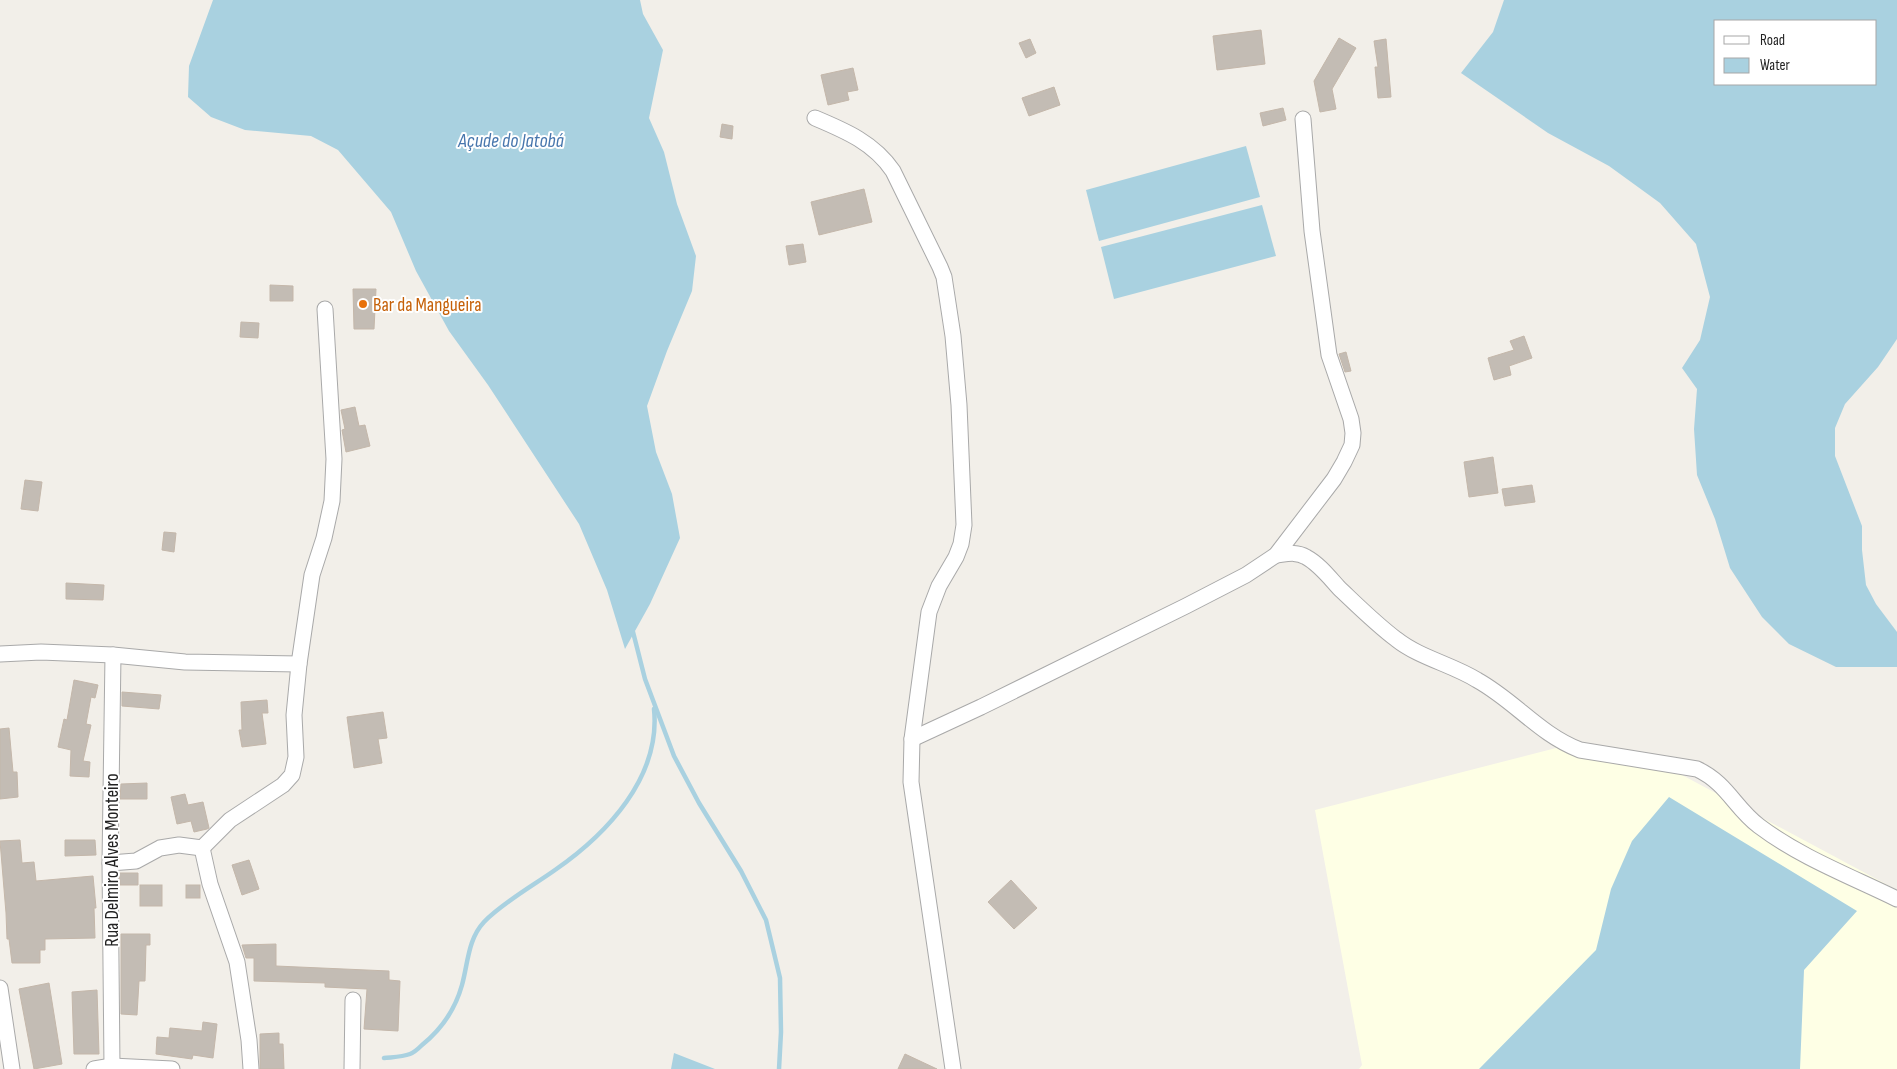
<svg xmlns="http://www.w3.org/2000/svg" width="1897" height="1069" font-family="'Sofia Sans Condensed',sans-serif">
	<rect width="100%" height="100%" fill="#f2efe9"/>
	<!-- education -->
	<polygon fill="#feffe5" points="1556,748 1669,768 1897,890 1897,1069 1359,1069 1362,1065 1315,810"/>
	<!-- water -->
	<g fill="#a9d1e0" fill-rule="evenodd">
		<polygon points="213,0 640,0 643,14 663,50 649,118 664,152 677,204 696,256 692,291 667,351 647,406 656,452 672,494 680,538 650,604 625,649 607,590 579,524 488,385 449,331 416,271 391,212 338,150 311,136 245,130 211,117 188,97 189,66"/>
		<path d="M1504 0H1897V339L1878 367 1845 404 1835 428V456L1862 526V550L1866 585 1876 604 1897 632V667H1836L1789 644 1762 617 1730 568 1715 519 1697 475 1694 429 1697 389 1682 368 1700 340 1710 297 1696 244 1660 203 1609 166 1548 133 1461 73 1493 32ZM1716 21H1876V84H1716Z"/>
		<polygon points="1246,146 1260,197 1099,241 1086,190"/>
		<polygon points="1262,205 1276,256 1114,299 1101,247"/>
		<polygon points="1669,797 1857,911 1804,970 1800,1069 1479,1069 1596,950 1611,889 1632,841"/>
		<polygon points="674,1053 715,1069 671,1069"/>
	</g>
	<g fill="none" stroke-linecap="round" stroke-linejoin="round">
		<!-- stream -->
		<g stroke="#a9d1e0" stroke-width="4.5">
			<polyline points="632,628 645,679 674,756 699,803 741,871 766,920 780,978 781,1032 779,1069"/>
			<path d="M384 1058C393 1057 402 1057 410 1054 415 1052 419 1048 422 1045 442 1029 455 1010 462 985 468 963 468 939 484 922 502 903 534 885 555 870 607 834 661 777 654 709"/>
		</g>
	</g>
	<!-- building -->
	<g fill="#c3bcb4" stroke="#c4b7aa">
		<polygon points="1261,30 1265,64 1217,70 1213,36"/>
		<polygon points="1339,38 1356,48 1332,89 1336,109 1320,112 1314,81"/>
		<polygon points="1030,39 1036,53 1026,58 1019,43"/>
		<polygon points="1386,39 1391,97 1378,98 1375,67 1378,67 1374,41"/>
		<polygon points="853,68 858,90 847,92 849,100 828,105 821,75"/>
		<polygon points="1054,87 1060,105 1029,116 1022,98"/>
		<polygon points="1283,108 1286,120 1263,126 1260,113"/>
		<polygon points="722,124 733,126 732,139 720,137"/>
		<polygon points="864,189 872,222 819,235 811,202"/>
		<polygon points="803,244 806,262 789,265 786,246"/>
		<polygon points="270,285 293,286 293,301 270,301"/>
		<polygon points="353,289 376,289 374,329 354,329"/>
		<polygon points="241,322 259,323 258,338 240,337"/>
		<polygon points="1524,336 1532,358 1509,366 1511,375 1494,380 1488,358 1514,350 1510,341"/>
		<polygon points="1346,352 1351,371 1345,372 1339,354"/>
		<polygon points="355,407 359,426 365,425 370,446 346,452 342,430 345,429 341,410"/>
		<polygon points="1493,457 1498,493 1469,497 1464,462"/>
		<polygon points="25,480 42,482 38,511 21,509"/>
		<polygon points="1532,485 1535,502 1505,506 1502,489"/>
		<polygon points="164,532 176,533 174,552 162,550"/>
		<polygon points="66,583 104,585 103,600 66,599"/>
		<polygon points="74,680 98,685 95,698 91,697 86,724 91,725 83,761 90,762 89,777 70,776 71,750 58,747 64,719 67,720"/>
		<polygon points="122,692 161,695 159,709 122,706"/>
		<polygon points="267,700 268,713 262,713 266,744 242,747 239,730 242,730 241,702"/>
		<polygon points="383,712 387,738 378,739 382,763 354,768 347,717"/>
		<polygon points="9,728 13,772 17,772 18,797 0,799 0,729"/>
		<polygon points="147,783 147,799 120,799 121,784"/>
		<polygon points="185,794 188,805 203,802 209,828 207,829 194,832 191,821 177,824 171,797"/>
		<polygon points="20,840 22,863 34,862 36,881 93,876 96,908 94,908 95,938 45,939 45,950 40,950 40,963 12,963 9,939 7,939 6,913 0,841"/>
		<polygon points="65,840 95,840 96,855 65,856"/>
		<polygon points="249,860 259,889 242,895 232,865"/>
		<polygon points="119,873 138,873 138,885 120,885"/>
		<polygon points="1011,880 1037,908 1014,929 988,902"/>
		<rect x="140" y="885" width="22" height="21"/>
		<rect x="186" y="885" width="14" height="13"/>
		<polygon points="121,934 150,934 150,945 146,945 145,981 139,981 137,1015 121,1014"/>
		<polygon points="276,944 276,966 389,971 389,980 400,981 398,1031 364,1029 367,989 325,987 325,983 254,981 254,958 246,958 242,945"/>
		<polygon points="49,983 62,1064 34,1069 19,989"/>
		<polygon points="97,990 99,1054 74,1054 72,992"/>
		<polygon points="203,1022 217,1024 213,1058 193,1055 192,1059 156,1054 157,1037 169,1038 170,1028 202,1031"/>
		<polygon points="279,1033 279,1044 283,1044 284,1069 260,1069 260,1034"/>
		<polygon points="905,1054 937,1069 898,1069"/>
	</g>
	<g fill="none" stroke-linecap="round" stroke-linejoin="round">
		<!-- minor casing -->
		<g stroke="#a9a9a9" stroke-width="17">
			<g id="minor">
				<path d="M815 118C846 131 874 143 893 171L940 267 944 277 953 336 959 405 964 525 961 544 956 557 939 586 929 612 912 739 911 782 953 1069"/>
				<path d="M1276 555C1286 554 1296 551 1306 557 1319 564 1329 577 1339 588 1357 605 1376 624 1396 639 1420 658 1451 664 1477 680 1515 701 1539 734 1580 750L1697 769C1727 783 1735 808 1759 826 1800 857 1850 876 1897 899"/>
				<polyline points="0,654 41,652 113,655 185,662 299,664"/>
				<polyline points="912,739 981,707 1186,606 1246,575 1276,555 1334,479 1344,462 1352,445 1353,433 1351,419 1329,355 1312,231 1303,119"/>
				<polyline points="202,848 230,820 283,785 292,775 296,757 294,715 299,664 312,575 324,538 332,501 334,459 325,309"/>
				<polyline points="202,848 210,884 237,962 249,1040 251,1069"/>
				<polyline points="110,863 136,861 160,848 179,845 202,848"/>
				<polyline points="0,988 12,1069"/>
				<polyline points="112,1066 110,863 113,655"/>
				<polyline points="94,1069 112,1066 172,1069"/>
				<polyline points="352,1069 353,1000"/>
			</g>
		</g>
		<!-- minor -->
		<use href="#minor" stroke="#fff" stroke-width="15"/>
	</g>
	<!-- markers -->
	<circle fill="#e8710a" stroke="#fff" stroke-width="2" cx="363" cy="304" r="5"/>
	<g text-anchor="middle" stroke-width="4" stroke-linejoin="round" paint-order="stroke">
		<!-- food labels -->
		<g font-size="19" fill="#c56008" stroke="#fff" text-anchor="start">
			<text x="373" y="311">Bar da Mangueira</text>
		</g>
		<!-- street labels -->
		<g font-size="19" fill="#222" stroke="#fff">
			<text transform="translate(111 860) rotate(-90)" y="7">Rua Delmiro Alves Monteiro</text>
		</g>
		<!-- water labels -->
		<g font-size="20" font-style="italic" fill="#4776ad" stroke="#fff">
			<text x="511" y="147">Açude do Jatobá</text>
		</g>
	</g>
	<!-- legend -->
	<rect x="1714" y="20" width="162" height="65" fill="#ffffff" stroke="#a7a7a7"/>
	<rect x="1724" y="36" width="25" height="8" fill="#ffffff" stroke="#a7a7a7"/>
	<text x="1760" y="45" font-size="15" fill="#222222">Road</text>
	<rect x="1724" y="58" width="25" height="15" fill="#a9d1e0" stroke="#a7a7a7"/>
	<text x="1760" y="70" font-size="15" fill="#222222">Water</text>
</svg>
